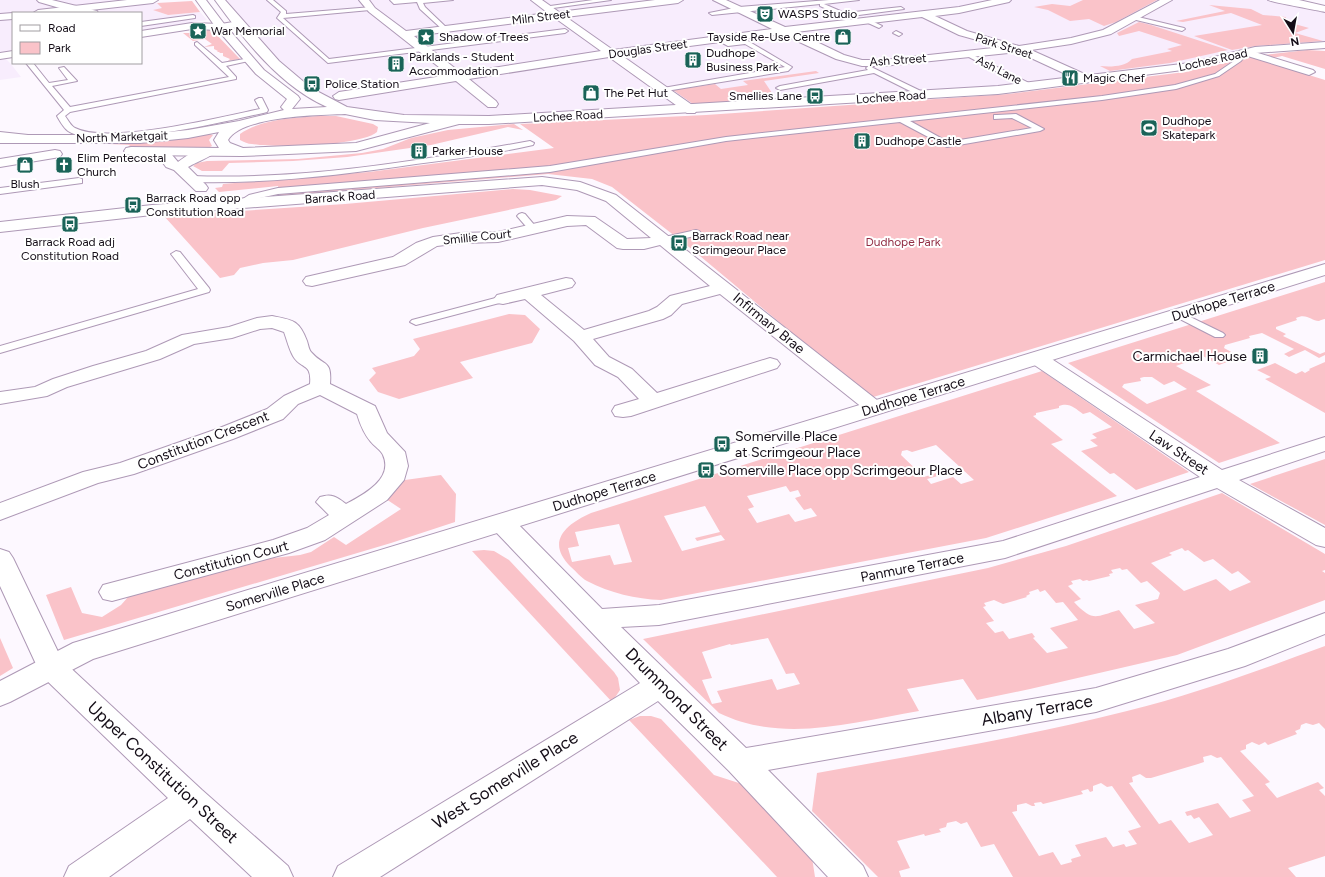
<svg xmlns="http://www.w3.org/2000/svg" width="1325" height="877" font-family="Figtree,sans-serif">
	<rect width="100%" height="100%" fill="#fdf8ff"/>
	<!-- built -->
	<g fill="#f8edfd">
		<polygon points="0,0 144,0 146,4 157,3 163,8 154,10 167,15 200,12 207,20 141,31 141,13 13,13 13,52 0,54"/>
		<polygon points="220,0 1273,0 1325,9 1325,43 1285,46 1184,65 993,88 503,119 357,113 293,79"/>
		<polygon points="5,58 11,64 21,77 0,80 0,59"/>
	</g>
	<!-- green -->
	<g fill="#fac3c9" fill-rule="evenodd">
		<polygon points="1083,0 1157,0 1116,22 1104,26 1089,19 1070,21 1048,10 1034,7 1052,4 1070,6"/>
		<polygon points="192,1 200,12 168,15 153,10 162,8 157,3"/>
		<polygon points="1209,5 1251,9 1263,15 1286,17 1284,21 1309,28 1295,33 1323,41 1256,46 1232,50 1194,36 1262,25 1231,13 1183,22 1176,21 1225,11"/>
		<path d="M1139 22 1151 25 1228 50 1170 63 1110 71 1100 66C1110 67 1125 67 1132 59L1172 51 1167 49 1182 45 1139 31 1119 36 1117 33Z"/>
		<polygon points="207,29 213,31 240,59 228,61 230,59 223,56 223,53 219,53 220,52 217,52 218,51 214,49 214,46 204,47 212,44 205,39 193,41 183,33 201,33"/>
		<polygon points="1307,50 1325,51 1325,69 1282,56 1273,58 1263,55"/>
		<polygon points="1251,57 1325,80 1325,260 870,398 694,251 612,187 592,179 548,174 280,196 278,186 219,192 215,188 222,187 223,184 369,172 554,148 520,124 706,115 1008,94 1185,72"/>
		<polygon points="816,71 819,73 764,81 774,96 773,99 693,104 673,90 715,84 721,89 748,85 743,81"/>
		<path d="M318 116H336L373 124 378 127 377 132C361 146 274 148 252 144 248 144 244 142 240 140V134C261 119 294 118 318 116Z"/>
		<polygon points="514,124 523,130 508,127 431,145 347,157 293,161 229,163 222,171 202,171 193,166 197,163 207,161 298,159 362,153 383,149 411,138 448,130"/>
		<polygon points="209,134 213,135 209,140 212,146 208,148 127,148 130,145 109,144 167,141"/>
		<polygon points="513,189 530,190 562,196 556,200 423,228 293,260 263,263 240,268 234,275 220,278 164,216 345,204"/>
		<path d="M1325 282V319C1323 319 1321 320 1319 321 1311 321 1307 313 1296 318L1297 320 1276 327V329L1286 334 1283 336 1320 354 1325 352V355L1319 358 1305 350 1289 357 1284 354 1294 349 1262 333 1249 336 1250 338 1225 345 1224 348 1235 354 1230 356 1235 359 1219 365 1203 356 1176 366 1211 385 1196 391 1280 443 1219 463 1068 363ZM1144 377H1152L1164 385 1174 381 1187 389 1147 404 1122 387 1124 384 1141 381 1140 378Z"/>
		<polygon points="509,314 525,315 540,329 532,343 460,362 473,378 399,399 378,392 369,380 376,373 372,368 414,356 420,349 413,339"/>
		<polygon points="1325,362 1325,413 1265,379 1271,377 1257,370 1275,363 1296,374 1302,371 1305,373 1310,370 1309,369"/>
		<path d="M1042 371 1189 472 1136 490 1114 473 1110 474 1081 451 1098 446 1090 440 1097 438 1092 434 1112 427 1090 412 1083 414C1075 408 1069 402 1059 406V408L1036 413V415L1033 416 1063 440 1051 444 1117 496 986 538 661 600C636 599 610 593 587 581 581 578 576 571 571 567 545 542 566 524 591 513ZM936 445 974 480 961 484 953 477 931 484 927 479 945 474 942 471 924 477 901 455 902 451 907 450 912 452ZM786 486 790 492 798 490 801 496 795 498 804 510 811 508 817 516 795 522 789 514 757 523 748 509 754 507 747 496ZM705 506 720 532 695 538 697 541 721 535 725 540 682 551 664 516ZM619 524 632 562 614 565 610 555 572 562 568 548 579 546 575 532Z"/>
		<polygon points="1325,459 1325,525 1250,484"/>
		<polygon points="441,475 456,494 455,522 391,543 64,640 46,595 71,587 82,613 102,617 121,605 129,596 265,559 300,555 311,552 334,537 346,545 401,509 386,499 405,480"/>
		<path d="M1222 493 1325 554V570L1322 571 1325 573V600L1177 655 1030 689 977 700 963 679 907 689 919 711C853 722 783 744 719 713L643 639 988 568 1066 546ZM1182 548 1185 551 1188 550 1204 562 1213 559 1232 574 1238 571 1251 582 1230 591 1216 579 1184 591 1151 563 1172 555 1169 553ZM1120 568 1122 570 1127 569 1141 583 1147 581 1160 593 1158 599 1135 605 1155 623 1134 629 1119 610C1095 617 1093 622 1074 602L1081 599 1068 586 1073 584 1071 581 1080 579 1083 581 1087 580 1089 581 1110 576 1109 574 1113 573 1111 570ZM1038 589 1040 592 1045 590 1056 603 1063 602 1078 620 1050 628 1068 648 1047 653 1033 638 1035 637 1032 633 1009 639 1003 631 995 633 986 623 994 621 983 607 986 606 984 603 994 600 1003 604 1027 597 1026 596 1030 594 1029 592ZM768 638 786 674 794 673 800 684 777 690 772 679 717 691 722 702 712 704 702 680 712 678 702 652 730 644 731 645Z"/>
		<polygon points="484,550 494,551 509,560 614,672 618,678 620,690 612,702 472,551"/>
		<polygon points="0,638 13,668 0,676"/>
		<path d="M1325 646V729L1319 723 1313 725 1306 723 1301 725 1300 729 1295 731 1297 734 1268 745 1265 742 1259 745 1252 742 1246 745V749L1240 751 1270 782 1265 784 1277 798 1318 782 1324 788 1319 790 1325 796V856L1288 868 1296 877H1013L994 844 981 847 967 822 961 824 956 821 947 823 946 827 939 829 941 832 925 836 924 834 897 841 910 868 899 871 901 877H878L812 811 817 773C920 754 1025 737 1127 711 1195 694 1260 670 1325 646ZM1211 755 1217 758 1221 757 1254 796 1242 800 1251 811 1230 818 1218 803 1185 812 1187 816 1191 815 1194 819 1199 817 1213 835 1189 843 1171 820 1159 824 1129 783 1133 782 1132 777 1140 774 1146 778H1151L1198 764 1204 762 1203 757ZM1101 783 1107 787 1112 786 1141 827 1128 831 1137 844 1126 847 1124 844 1113 847 1106 837 1075 845 1081 856 1071 859 1072 862 1061 865 1053 852 1039 856 1012 812 1017 811V805L1026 803 1032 806H1035L1034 803 1041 802 1043 804 1083 794 1081 791 1088 789 1090 792 1093 791V786Z"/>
		<polygon points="640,716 651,716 661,719 714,775 745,785 811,851 815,877 777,877 629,720"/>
	</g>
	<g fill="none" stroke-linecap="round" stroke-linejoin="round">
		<!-- service casing -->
		<g stroke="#ae99b6" stroke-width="2">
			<g id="service">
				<polygon points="267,0 273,0 286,11 286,14 372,7 373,8 370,10 283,18 329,59 565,29 568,31 565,33 328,63 277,18 281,12"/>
				<polygon points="390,0 453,0 423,3 425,7 448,29 443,30 420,9 417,2 394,4"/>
				<polygon points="593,0 611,0 546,9 543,7"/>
				<polygon points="829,0 859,0 824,4 845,13 901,7 904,9 844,17 820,6 820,4 712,15 709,13 739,7"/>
				<polygon points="193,15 195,16 195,18 141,26 141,22"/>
				<polygon points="1134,16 1184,28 1185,29 1182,31 1132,19 1132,17"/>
				<polygon points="866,20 870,20 882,26 879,28 866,22"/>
				<polygon points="896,31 902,34 899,36 893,33"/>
				<polygon points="719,37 729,42 748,41 792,67 788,71 660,92 660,88 663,88 785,67 745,44 728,46 717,40 717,38"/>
				<path d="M197 42 222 63 250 58 253 60 226 66 236 77V79L70 112 65 116C68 120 71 126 75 128 108 145 222 117 260 109L255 100 259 98H262L268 110 267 112C229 121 99 152 68 131 63 127 60 121 57 116L64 110 26 63H33L49 83 68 80 59 68 64 67 77 81 52 86 70 107 229 77 195 45V43Z"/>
				<polygon points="1243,51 1248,52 1241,61 1219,76 1176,89 1102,100 910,121 948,142 1032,128 1012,118 994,119 994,115 997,115 1016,114 1044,129 1040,131 947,147 900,122 726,141 550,172 278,194 255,199 240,207 235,204 249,195 278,188 550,166 726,137 1102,96 1175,85 1215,74 1237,59"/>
				<polygon points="965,53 969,53 1035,86 1028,88 965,55"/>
				<polygon points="869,66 929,95 922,97 874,73 780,90 776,88 780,86 868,70 866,68"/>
				<polygon points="0,132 28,135 32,137 28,139 0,136"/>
				<path d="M530 141 534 143 533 145C495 154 455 159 416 164 342 175 267 184 192 182L188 179 192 176C305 180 419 161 530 141Z"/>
				<polygon points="79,178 82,179 82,183 0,194 0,188"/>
				<polygon points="522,213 525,214 536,227 536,231 530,231 517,216 519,214"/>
				<polygon points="696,230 699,231 701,233 699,235 663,243 658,240 660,238"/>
				<polygon points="176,251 180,252 209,288 210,290 209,292 0,353 0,346 198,289 171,254"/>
				<polygon points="503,296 508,299 507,301 416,325 410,322 412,320"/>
				<polygon points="1178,311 1223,333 1225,335 1223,337 1215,337 1174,316 1173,314"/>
			</g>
		</g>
		<!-- minor casing -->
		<g stroke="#ae99b6" stroke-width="2">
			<g id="minor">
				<polygon points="37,0 52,0 97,11 98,13 77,13 39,2"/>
				<path d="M359 0H369L375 8 406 31 548 13 531 0H542L559 12 655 0H683L678 3 566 17 613 50 772 29 713 0H726L785 27 959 7 992 0H1011L1009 2 959 13 935 16 967 31 1019 46 1071 38 1103 30 1160 0H1172L1111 34 1071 44 1031 50 1089 76 1091 79 1089 82 1085 83 1018 52 883 66H862L836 59 782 34 621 55 695 107 697 110 695 113H687L609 57 469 79 496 101 498 104 496 107H488L456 81 339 100 335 99 333 96 339 92 449 75 369 12ZM922 17 959 35 1002 47 883 60H862L844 55 796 32ZM555 18 601 51 461 73 414 36Z"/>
				<path d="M1268 0H1299L1325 6V12C1317 10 1271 2 1268 0Z"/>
				<polygon points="239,21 243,22 244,24 243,26 221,30 192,29 141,37 141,31 192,23 221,24"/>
				<polygon points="1245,49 1313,70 1315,72 1309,75 1241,54 1239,52"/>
				<polygon points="13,51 13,57 0,59 0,53"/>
				<path d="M162 148 167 149 178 162C187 155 200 147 212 150L214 153C212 156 193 164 188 167L206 185 208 188 206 191H196L174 170 166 167 155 152 157 149Z"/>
				<polygon points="55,150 60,151 62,154 60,157 0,167 0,159"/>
				<polygon points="542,177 580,182 616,195 882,404 886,408 882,412 875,414 868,412 720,294 682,304 671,315 663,319 593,339 609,357 632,369 657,393 770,358 777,360 780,364 777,368 631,416 623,417 615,416 612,411 615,406 639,399 618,377 595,365 574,341 525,299 503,304 497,303 494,299 497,295 566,278 572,279 575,283 572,287 541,295 584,330 649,311 657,307 670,296 710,286 660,245 644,249 623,249 617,248 586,225 567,226 498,242 461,243 437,246 405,265 312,286 306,285 303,281 306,277 393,257 416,243 433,237 461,233 498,232 567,216 595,217 627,239 651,238 606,201 577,190 542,185 152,215 0,232 0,222 152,205"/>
				<path d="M272 316C293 320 299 320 307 341 308 344 309 350 311 352 324 367 332 359 330 384L375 406 387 433 405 452 408 466 404 480 387 500 325 540 289 553 112 601 103 599 99 592 103 585 273 540 307 528 329 515 316 502 320 497C332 493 337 497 346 504 363 495 394 479 383 455 381 450 374 446 371 442 364 434 360 424 357 414L320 395 298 404 283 419 233 439 134 474 98 483 0 520V503L83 472 120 463 217 429 267 409 284 396 310 384C312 362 301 370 293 356 289 349 287 340 284 332L272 328 260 329 232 338 194 344 160 359 67 387 47 396 0 404V392L35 387 53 379 93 366 146 351 182 335 229 327 257 318Z"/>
				<polygon points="1037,352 1044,354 1222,470 1325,437 1325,451 1239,480 1325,528 1325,547 1316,545 1217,488 1005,558 659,625 621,627 746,748 1096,688 1228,649 1325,613 1325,634 1245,666 1096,712 768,770 863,866 868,877 828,877 729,771 658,701 380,877 333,877 338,866 640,683 493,529 490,523 493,517 502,515 511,517 602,609 659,605 1003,541 1200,477 1030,362 1027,358 1030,354"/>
				<polygon points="0,549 9,552 13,558 62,660 202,790 288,866 293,877 252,877 190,819 109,877 64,877 69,866 168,798 41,675 0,586"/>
			</g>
		</g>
		<!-- tertiary casing -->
		<g stroke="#ae99b6" stroke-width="2">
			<g id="tertiary">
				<polygon points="127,0 158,0 153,3 64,13 33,13 38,10"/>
				<polygon points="13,13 13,19 0,20 0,14"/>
				<polygon points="1325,264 1325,275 93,659 10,702 0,706 0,681 73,643"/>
			</g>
		</g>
		<!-- primary casing -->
		<g stroke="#ae99b6" stroke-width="2">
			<path id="primary" d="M196 0H206L225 25 264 70 298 96 300 99 292 109 327 107C281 87 244 40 215 0H225L279 61 311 88 347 107 404 115 489 116 998 86 1190 63 1255 47 1325 42V48L1255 53 1190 69 998 94 489 124H459L356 151 242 156 131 155 126 154 124 151 126 148 131 147 219 148 214 140 219 132 188 138 140 143H0V135H140L188 130 239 121 284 110 281 107 287 99 256 74 217 29ZM345 114 375 120 430 123 356 143 243 148 230 143 228 140C242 116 319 115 345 114Z"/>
		</g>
		<!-- service -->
		<use href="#service" fill="#fff" fill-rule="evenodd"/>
		<!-- minor -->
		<use href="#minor" fill="#fff" fill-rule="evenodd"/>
		<!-- tertiary -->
		<use href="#tertiary" fill="#fff" fill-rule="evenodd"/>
		<!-- primary -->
		<use href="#primary" fill="#fff" fill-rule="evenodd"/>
	</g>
	<!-- icons -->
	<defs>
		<g id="theatre-square" transform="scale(0.9)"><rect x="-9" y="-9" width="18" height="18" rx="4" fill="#1a6358" stroke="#fff"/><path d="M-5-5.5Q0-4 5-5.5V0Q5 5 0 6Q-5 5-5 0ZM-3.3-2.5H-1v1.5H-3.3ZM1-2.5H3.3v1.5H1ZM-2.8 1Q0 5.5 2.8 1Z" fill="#fff"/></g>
		<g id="sight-square" transform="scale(0.9)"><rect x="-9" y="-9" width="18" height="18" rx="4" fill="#1a6358" stroke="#fff"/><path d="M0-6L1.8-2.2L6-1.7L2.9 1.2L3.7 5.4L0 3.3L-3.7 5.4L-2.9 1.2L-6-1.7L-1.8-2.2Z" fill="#fff"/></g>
		<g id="shop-square" transform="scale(0.9)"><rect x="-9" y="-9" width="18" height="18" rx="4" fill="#1a6358" stroke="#fff"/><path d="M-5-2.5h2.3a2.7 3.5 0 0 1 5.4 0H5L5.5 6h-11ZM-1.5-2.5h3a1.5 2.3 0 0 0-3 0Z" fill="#fff"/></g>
		<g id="building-square" transform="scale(0.9)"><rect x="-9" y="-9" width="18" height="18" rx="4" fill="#1a6358" stroke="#fff"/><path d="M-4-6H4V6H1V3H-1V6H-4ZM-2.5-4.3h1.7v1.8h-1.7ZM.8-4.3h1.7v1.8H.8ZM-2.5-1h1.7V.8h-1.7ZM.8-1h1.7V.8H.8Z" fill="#fff"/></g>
		<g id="restaurant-square" transform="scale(0.9)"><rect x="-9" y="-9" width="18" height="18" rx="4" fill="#1a6358" stroke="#fff"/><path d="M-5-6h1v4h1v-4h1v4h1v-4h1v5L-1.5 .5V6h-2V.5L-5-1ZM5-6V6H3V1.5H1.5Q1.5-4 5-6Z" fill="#fff"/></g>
		<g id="bus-square" transform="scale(0.9)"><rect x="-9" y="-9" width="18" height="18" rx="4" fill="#1a6358" stroke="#fff"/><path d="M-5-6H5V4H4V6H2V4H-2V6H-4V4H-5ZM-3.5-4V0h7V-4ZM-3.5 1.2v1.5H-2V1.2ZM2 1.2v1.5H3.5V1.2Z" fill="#fff"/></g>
		<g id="stadium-square" transform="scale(0.9)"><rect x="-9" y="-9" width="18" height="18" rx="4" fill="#1a6358" stroke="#fff"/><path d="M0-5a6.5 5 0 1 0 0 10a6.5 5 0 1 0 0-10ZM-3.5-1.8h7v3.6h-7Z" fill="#fff"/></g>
		<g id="church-square" transform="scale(0.9)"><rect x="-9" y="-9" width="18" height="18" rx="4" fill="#1a6358" stroke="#fff"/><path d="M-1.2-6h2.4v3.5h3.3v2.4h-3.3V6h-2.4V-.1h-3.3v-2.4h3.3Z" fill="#fff"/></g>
	</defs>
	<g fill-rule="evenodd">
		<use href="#theatre-square" x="765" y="14"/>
		<use href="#sight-square" x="198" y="31"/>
		<use href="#sight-square" x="426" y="37"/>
		<use href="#shop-square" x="843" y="37"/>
		<use href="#building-square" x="693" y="60"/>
		<use href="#building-square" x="396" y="64"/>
		<use href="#restaurant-square" x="1070" y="78"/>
		<use href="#bus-square" x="312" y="84"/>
		<use href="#shop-square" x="591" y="93"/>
		<use href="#bus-square" x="815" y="96"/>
		<use href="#stadium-square" x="1149" y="128"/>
		<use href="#building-square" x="862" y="141"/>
		<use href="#building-square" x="419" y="151"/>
		<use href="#shop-square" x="25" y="165"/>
		<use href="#church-square" x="64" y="165"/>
		<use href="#bus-square" x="133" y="205"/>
		<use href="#bus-square" x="70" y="224"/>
		<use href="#bus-square" x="679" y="243"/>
		<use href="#building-square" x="1260" y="356"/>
		<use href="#bus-square" x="722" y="444"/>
		<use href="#bus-square" x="706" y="470"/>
	</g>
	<g text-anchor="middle" stroke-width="4" stroke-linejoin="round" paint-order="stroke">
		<!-- far-poi labels -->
		<g font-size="12" fill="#140d17" stroke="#fff" text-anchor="start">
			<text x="778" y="18">WASPS Studio</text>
			<text x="211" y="35">War Memorial</text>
			<text x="439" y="41">Shadow of Trees</text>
			<text x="830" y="41" text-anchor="end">Tayside Re-Use Centre</text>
			<text x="706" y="57">Dudhope<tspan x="706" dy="14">Business Park</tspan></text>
			<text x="409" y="61">Parklands - Student<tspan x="409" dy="14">Accommodation</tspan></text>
			<text x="1083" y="82">Magic Chef</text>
			<text x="325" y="88">Police Station</text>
			<text x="604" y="97">The Pet Hut</text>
			<text x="802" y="100" text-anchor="end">Smellies Lane</text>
			<text x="1162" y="125">Dudhope<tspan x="1162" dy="14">Skatepark</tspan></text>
			<text x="875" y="145">Dudhope Castle</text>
			<text x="432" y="155">Parker House</text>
			<text x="77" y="162">Elim Pentecostal<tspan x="77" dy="14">Church</tspan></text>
			<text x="25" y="188" text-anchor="middle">Blush</text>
			<text x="146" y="202">Barrack Road opp<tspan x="146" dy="14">Constitution Road</tspan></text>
			<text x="692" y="240">Barrack Road near<tspan x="692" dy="14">Scrimgeour Place</tspan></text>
			<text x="70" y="246" text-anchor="middle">Barrack Road adj<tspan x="70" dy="14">Constitution Road</tspan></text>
		</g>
		<!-- far-street labels -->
		<g font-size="12" fill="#140d17" stroke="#fff">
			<text transform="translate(541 17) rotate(-7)" y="4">Miln Street</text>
			<text transform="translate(1004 46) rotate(18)" y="4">Park Street</text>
			<text transform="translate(648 49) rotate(-8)" y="4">Douglas Street</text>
			<text transform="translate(898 60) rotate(-4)" y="4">Ash Street</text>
			<text transform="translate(1213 60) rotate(-12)" y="4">Lochee Road</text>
			<text transform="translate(999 70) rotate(27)" y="4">Ash Lane</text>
			<text transform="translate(891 97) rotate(-4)" y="4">Lochee Road</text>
			<text transform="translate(568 116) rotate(-3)" y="4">Lochee Road</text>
			<text transform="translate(122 137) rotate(-2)" y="4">North Marketgait</text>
			<text transform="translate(340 197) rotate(-4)" y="4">Barrack Road</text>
			<text transform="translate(477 237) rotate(-6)" y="4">Smillie Court</text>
		</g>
		<!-- far-park labels -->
		<g font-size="12" fill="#922e44" stroke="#fff">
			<text x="903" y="246">Dudhope Park</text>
		</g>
		<!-- street labels -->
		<g font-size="14" fill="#140d17" stroke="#fff">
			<text transform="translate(1223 301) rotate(-17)" y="5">Dudhope Terrace</text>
			<text transform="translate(769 323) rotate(39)" y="5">Infirmary Brae</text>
			<text transform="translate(913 396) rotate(-17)" y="5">Dudhope Terrace</text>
			<text transform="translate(203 440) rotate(-21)" y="5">Constitution Crescent</text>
			<text transform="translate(1179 452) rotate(34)" y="5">Law Street</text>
			<text transform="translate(604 491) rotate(-17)" y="5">Dudhope Terrace</text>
			<text transform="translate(231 560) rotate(-15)" y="5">Constitution Court</text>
			<text transform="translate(912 567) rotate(-11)" y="5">Panmure Terrace</text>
			<text transform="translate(275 592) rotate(-17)" y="5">Somerville Place</text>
		</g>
		<!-- poi labels -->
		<g font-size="14" fill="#140d17" stroke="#fff" text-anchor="start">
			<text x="1247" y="361" text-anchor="end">Carmichael House</text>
			<text x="735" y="441">Somerville Place<tspan x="735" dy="16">at Scrimgeour Place</tspan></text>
			<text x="719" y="475">Somerville Place opp Scrimgeour Place</text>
		</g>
		<!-- near-street labels -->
		<g font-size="17" fill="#140d17" stroke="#fff">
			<text transform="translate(677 699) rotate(45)" y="6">Drummond Street</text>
			<text transform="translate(1037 710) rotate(-10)" y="6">Albany Terrace</text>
			<text transform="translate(163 772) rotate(43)" y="6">Upper Constitution Street</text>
			<text transform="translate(505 780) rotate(-32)" y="6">West Somerville Place</text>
		</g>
	</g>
	<!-- legend -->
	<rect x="12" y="12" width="130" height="52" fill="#ffffff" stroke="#a19ea2"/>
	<rect x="20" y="25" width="20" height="6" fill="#ffffff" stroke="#a19ea2"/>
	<text x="48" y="32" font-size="12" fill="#140d17">Road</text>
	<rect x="20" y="42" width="20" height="12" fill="#fac3c9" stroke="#a19ea2"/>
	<text x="48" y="52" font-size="12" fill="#140d17">Park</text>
	<!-- north arrow -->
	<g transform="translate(1293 32) rotate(169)" stroke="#ffffff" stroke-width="3" paint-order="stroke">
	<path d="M0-3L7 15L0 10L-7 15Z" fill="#140d17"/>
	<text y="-6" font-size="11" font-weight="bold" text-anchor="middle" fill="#140d17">N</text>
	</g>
</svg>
